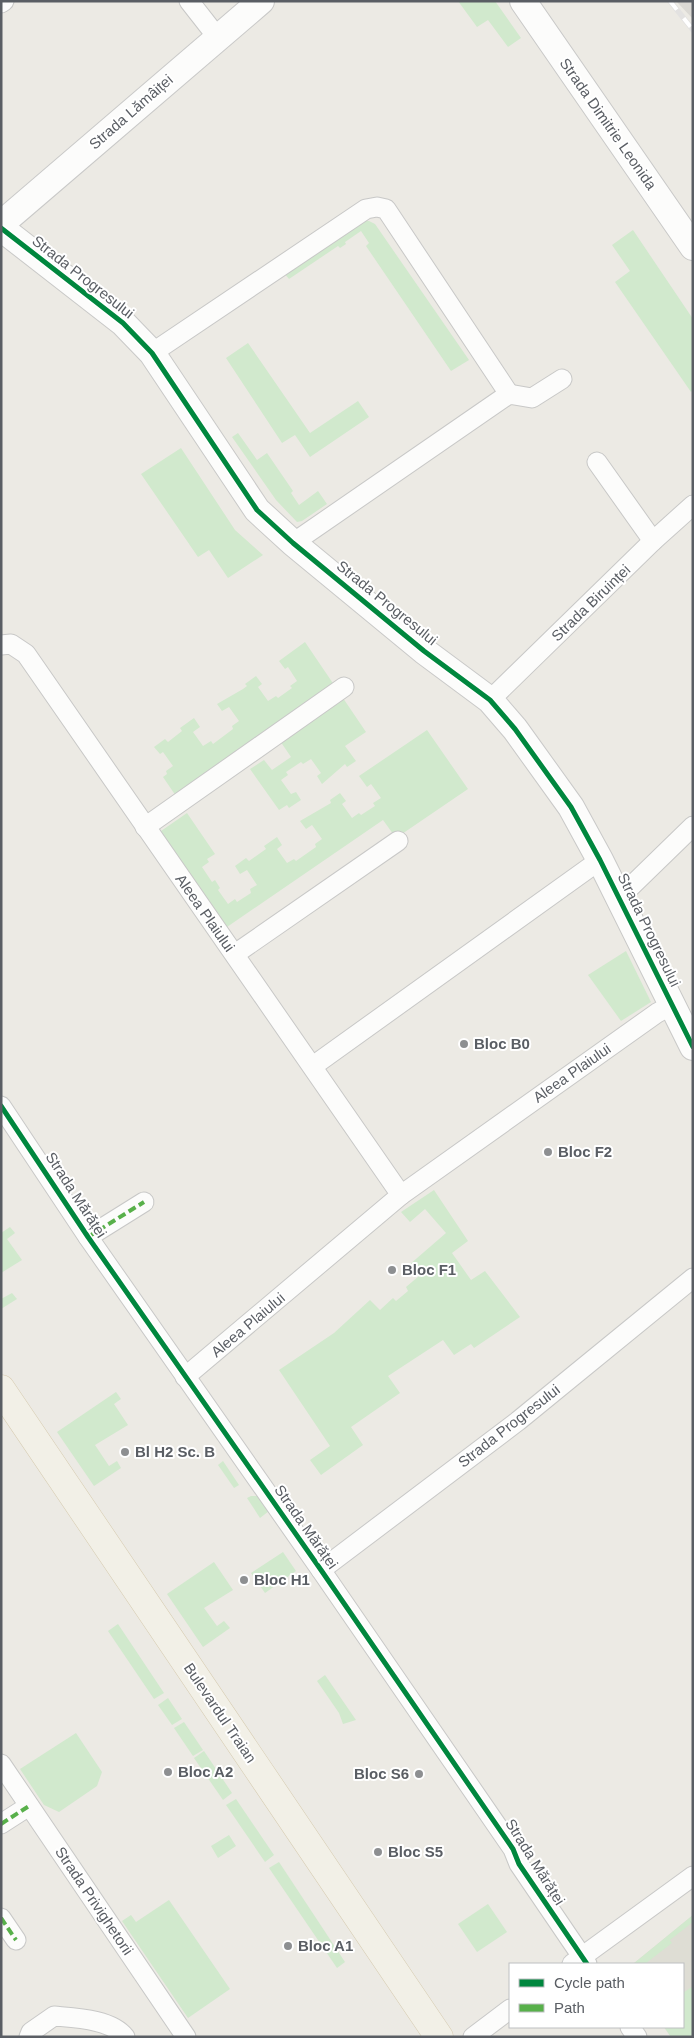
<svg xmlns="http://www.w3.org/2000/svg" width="694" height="2038" font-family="Arial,sans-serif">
	<rect width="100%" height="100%" fill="#eceae4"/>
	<!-- industrial -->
	<polygon fill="#dbd9d4" points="676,1 693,1 693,19"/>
	<!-- education -->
	<polygon fill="#deddd4" points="693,1915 693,2037 671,2037 664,2027 683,2027 683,1964 633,1964"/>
	<!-- green -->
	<g fill="#d1e9cd">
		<polygon points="458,1 495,1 521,38 508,47 488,20 477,27"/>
		<polygon points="362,221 369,221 375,224 469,360 451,371 366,246 369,243 361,231 345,242 346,244 340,248 338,246 289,279 284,273"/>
		<polygon points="633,230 693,319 693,390 691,392 615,282 630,271 612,245"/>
		<polygon points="248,343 310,433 358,401 369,417 310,457 295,435 282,443 226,358"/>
		<polygon points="238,433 257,460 267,453 293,491 291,493 299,505 318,491 327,504 302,521 297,522 276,500 232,437"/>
		<polygon points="181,448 235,530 263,555 228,578 209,550 198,557 141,474"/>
		<polygon points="305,642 366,732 345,746 356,761 347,767 345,764 322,784 317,776 321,773 311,759 303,764 301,762 286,772 288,775 281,780 291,794 296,792 301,800 289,808 287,805 279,810 250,769 264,760 272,770 291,757 276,735 180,802 163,777 167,774 166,771 173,766 163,752 160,754 154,747 165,739 168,742 182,731 180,728 194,718 200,727 193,732 203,746 211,741 213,744 233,729 232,726 239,721 229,707 222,711 217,704 243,689 247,686 245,684 256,676 262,684 258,687 268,701 276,696 278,698 292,688 290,686 297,681 288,667 285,669 279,661"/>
		<polygon points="427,730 468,789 396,838 383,820 227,927 160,833 161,831 187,813 215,854 207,859 209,862 202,867 212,882 215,880 220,888 218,890 228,904 235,899 237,902 251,893 250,889 257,885 247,870 240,874 235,866 246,858 249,861 266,849 264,846 277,837 282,845 277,849 287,863 294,859 296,861 316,847 315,844 322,839 312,825 306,829 300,821 331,803 330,800 340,793 346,801 342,804 352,818 359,813 361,815 375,806 373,803 381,798 371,784 367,787 359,776"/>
		<polygon points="626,951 651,1002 621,1021 588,975"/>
		<polygon points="434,1190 468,1241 452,1253 471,1280 485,1271 520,1317 474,1348 471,1344 454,1355 443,1340 388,1376 400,1393 351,1427 363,1445 321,1475 310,1460 330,1446 279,1370 334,1333 370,1300 380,1310 393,1298 396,1301 408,1291 406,1287 419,1276 409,1265 446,1233 425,1209 410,1222 401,1212"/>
		<polygon points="10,1227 15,1233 7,1239 22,1260 1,1273 1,1233"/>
		<polygon points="12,1293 17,1299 1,1309 1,1299"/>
		<polygon points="116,1392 121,1399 114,1404 128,1425 95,1445 109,1466 117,1461 121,1468 94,1486 57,1432"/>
		<polygon points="223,1461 239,1485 234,1488 218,1465"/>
		<polygon points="251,1496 259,1496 269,1511 260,1518 247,1498"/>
		<polygon points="283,1552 296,1571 265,1593 251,1573"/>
		<polygon points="214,1562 233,1590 204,1608 217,1626 224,1621 230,1628 203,1647 167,1594"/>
		<polygon points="118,1624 164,1693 154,1699 108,1631"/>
		<polygon points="325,1675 356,1720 343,1724 339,1713 317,1681"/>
		<polygon points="168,1698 182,1719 172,1725 158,1705"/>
		<polygon points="184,1722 203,1750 193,1756 174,1728"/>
		<polygon points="76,1733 102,1772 97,1786 59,1812 44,1805 20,1769"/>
		<polygon points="204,1751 232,1793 223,1800 194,1758"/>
		<polygon points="236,1799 274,1855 265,1862 226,1805"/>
		<polygon points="229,1835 236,1846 218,1858 211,1846"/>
		<polygon points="279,1862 345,1962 337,1968 269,1868"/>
		<polygon points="169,1900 230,1989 188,2018 122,1921 131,1915 136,1922"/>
		<polygon points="488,1904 507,1932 477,1952 458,1924"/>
		<polygon points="693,1915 693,1922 670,1940 672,1943 645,1964 633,1964"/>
		<polygon points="693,1986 693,2037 671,2037 664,2027 683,2027 683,1993"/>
	</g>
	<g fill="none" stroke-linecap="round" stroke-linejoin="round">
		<!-- street casing -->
		<g stroke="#c8c8c7" stroke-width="21">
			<g id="street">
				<polyline points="189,1 218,38"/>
				<polyline points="1,3 4,1"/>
				<polyline points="152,353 366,209 377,207 386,209 509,394"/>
				<polyline points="597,462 653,541"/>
				<polyline points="293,543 509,394 532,398 562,379"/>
				<polyline points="1,645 11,644 26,654 401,1195 185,1377"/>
				<polyline points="490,700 653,541 693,505"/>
				<polyline points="145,827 344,687"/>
				<polyline points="619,898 693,826"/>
				<polyline points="235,954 398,841"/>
				<polyline points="313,1066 600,860"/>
				<polyline points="1,1106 88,1237 321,1570 513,1849 519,1864 587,1964"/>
				<polyline points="401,1195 657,1013 672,1005"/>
				<polyline points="88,1237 144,1202"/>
				<polyline points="321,1570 518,1421 693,1278"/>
				<polyline points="1,1764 186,2037"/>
				<polyline points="1,1824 29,1806"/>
				<polyline points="1,1918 16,1940"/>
				<polyline points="572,1964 693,1876"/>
				<polyline points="630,2027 637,2037"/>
				<path d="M29 2037 31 2032 54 2016C75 2018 111 2019 125 2037"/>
				<polyline points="473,2037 510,2009"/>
			</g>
		</g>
		<!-- secondary casing -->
		<g stroke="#c9c9c8" stroke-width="28">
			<g id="secondary">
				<polyline points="523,1 693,247"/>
				<polyline points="1,224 261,1"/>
				<polyline points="1,228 123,323 152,353 257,510 293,543 424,651 490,700 515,729 571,807 600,860 693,1047"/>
			</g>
		</g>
		<!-- primary casing -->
		<g stroke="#d6cbb0" stroke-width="29">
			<polyline id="primary" points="1,1389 439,2037"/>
		</g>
		<!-- street -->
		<use href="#street" stroke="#fcfcfb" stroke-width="19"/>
		<!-- secondary -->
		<use href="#secondary" stroke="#fcfcfb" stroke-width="26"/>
		<!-- primary -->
		<use href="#primary" stroke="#f2f0e7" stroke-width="28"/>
		<!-- rail casing -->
		<g stroke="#e3e2e1" stroke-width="5.5">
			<polyline id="rail" points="670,1 693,30"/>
		</g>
		<!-- rail -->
		<use href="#rail" stroke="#fff" stroke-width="4" stroke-dasharray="11" stroke-linecap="butt"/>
		<!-- quiet -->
		<g stroke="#58b04a" stroke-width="4" stroke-dasharray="8 4" stroke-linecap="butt">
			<polyline points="88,1237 144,1202"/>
			<polyline points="1,1824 29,1806"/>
			<polyline points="1,1918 16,1940"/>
		</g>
		<!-- cycleway casing -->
		<g stroke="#fff" stroke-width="8">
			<g id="cycleway">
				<polyline points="1,228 123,323 152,353 257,510 293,543 424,651 490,700 515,729 571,807 600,860 693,1047"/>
				<polyline points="1,1106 88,1237 321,1570 513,1849 519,1864 587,1964"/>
			</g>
		</g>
		<!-- cycleway -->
		<use href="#cycleway" stroke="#00873e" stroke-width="5"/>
	</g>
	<!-- markers -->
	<g fill="#8d8f91" stroke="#fff" stroke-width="2">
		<circle cx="464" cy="1044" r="5"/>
		<circle cx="548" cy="1152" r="5"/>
		<circle cx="392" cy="1270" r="5"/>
		<circle cx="125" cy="1452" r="5"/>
		<circle cx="244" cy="1580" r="5"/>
		<circle cx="168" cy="1772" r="5"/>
		<circle cx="419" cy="1774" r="5"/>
		<circle cx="378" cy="1852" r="5"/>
		<circle cx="288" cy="1946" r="5"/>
	</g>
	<g text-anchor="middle" stroke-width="4" stroke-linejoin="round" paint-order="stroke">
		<!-- street labels -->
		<g font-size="15" fill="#5a5e64" stroke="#fff">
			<text transform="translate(131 112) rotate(-41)" y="5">Strada Lămâiței</text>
			<text transform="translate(608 124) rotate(55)" y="5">Strada Dimitrie Leonida</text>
			<text transform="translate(83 277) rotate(38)" y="5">Strada Progresului</text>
			<text transform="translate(387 603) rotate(39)" y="5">Strada Progresului</text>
			<text transform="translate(591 603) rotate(-44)" y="5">Strada Biruinței</text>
			<text transform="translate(205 913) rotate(55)" y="5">Aleea Plaiului</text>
			<text transform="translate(649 930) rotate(64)" y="5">Strada Progresului</text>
			<text transform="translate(572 1073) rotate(-35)" y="5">Aleea Plaiului</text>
			<text transform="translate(76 1195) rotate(57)" y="5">Strada Mărăței</text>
			<text transform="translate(248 1325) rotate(-40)" y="5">Aleea Plaiului</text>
			<text transform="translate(509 1426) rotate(-38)" y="5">Strada Progresului</text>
			<text transform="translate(306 1527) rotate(55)" y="5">Strada Mărăței</text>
			<text transform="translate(220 1713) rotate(56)" y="5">Bulevardul Traian</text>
			<text transform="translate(535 1862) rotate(58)" y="5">Strada Mărăței</text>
			<text transform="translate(94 1901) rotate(56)" y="5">Strada Privighetorii</text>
		</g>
		<!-- poi labels -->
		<g font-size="15" font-weight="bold" fill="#5a5e64" stroke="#fff" text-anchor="start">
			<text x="474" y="1049">Bloc B0</text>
			<text x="558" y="1157">Bloc F2</text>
			<text x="402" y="1275">Bloc F1</text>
			<text x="135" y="1457">Bl H2 Sc. B</text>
			<text x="254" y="1585">Bloc H1</text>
			<text x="178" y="1777">Bloc A2</text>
			<text x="409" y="1779" text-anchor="end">Bloc S6</text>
			<text x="388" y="1857">Bloc S5</text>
			<text x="298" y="1951">Bloc A1</text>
		</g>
	</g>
	<!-- border -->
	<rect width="694" height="2038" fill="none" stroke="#5a5e64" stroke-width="5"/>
	<!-- legend -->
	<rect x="509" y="1963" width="175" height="65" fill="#ffffff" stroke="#bdbfc1"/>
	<rect x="519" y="1979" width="25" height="8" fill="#00873e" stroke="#bdbfc1"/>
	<text x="554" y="1988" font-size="15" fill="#5a5e64">Cycle path</text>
	<rect x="519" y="2004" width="25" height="8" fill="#58b04a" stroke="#bdbfc1"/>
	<text x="554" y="2013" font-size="15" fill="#5a5e64">Path</text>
</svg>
